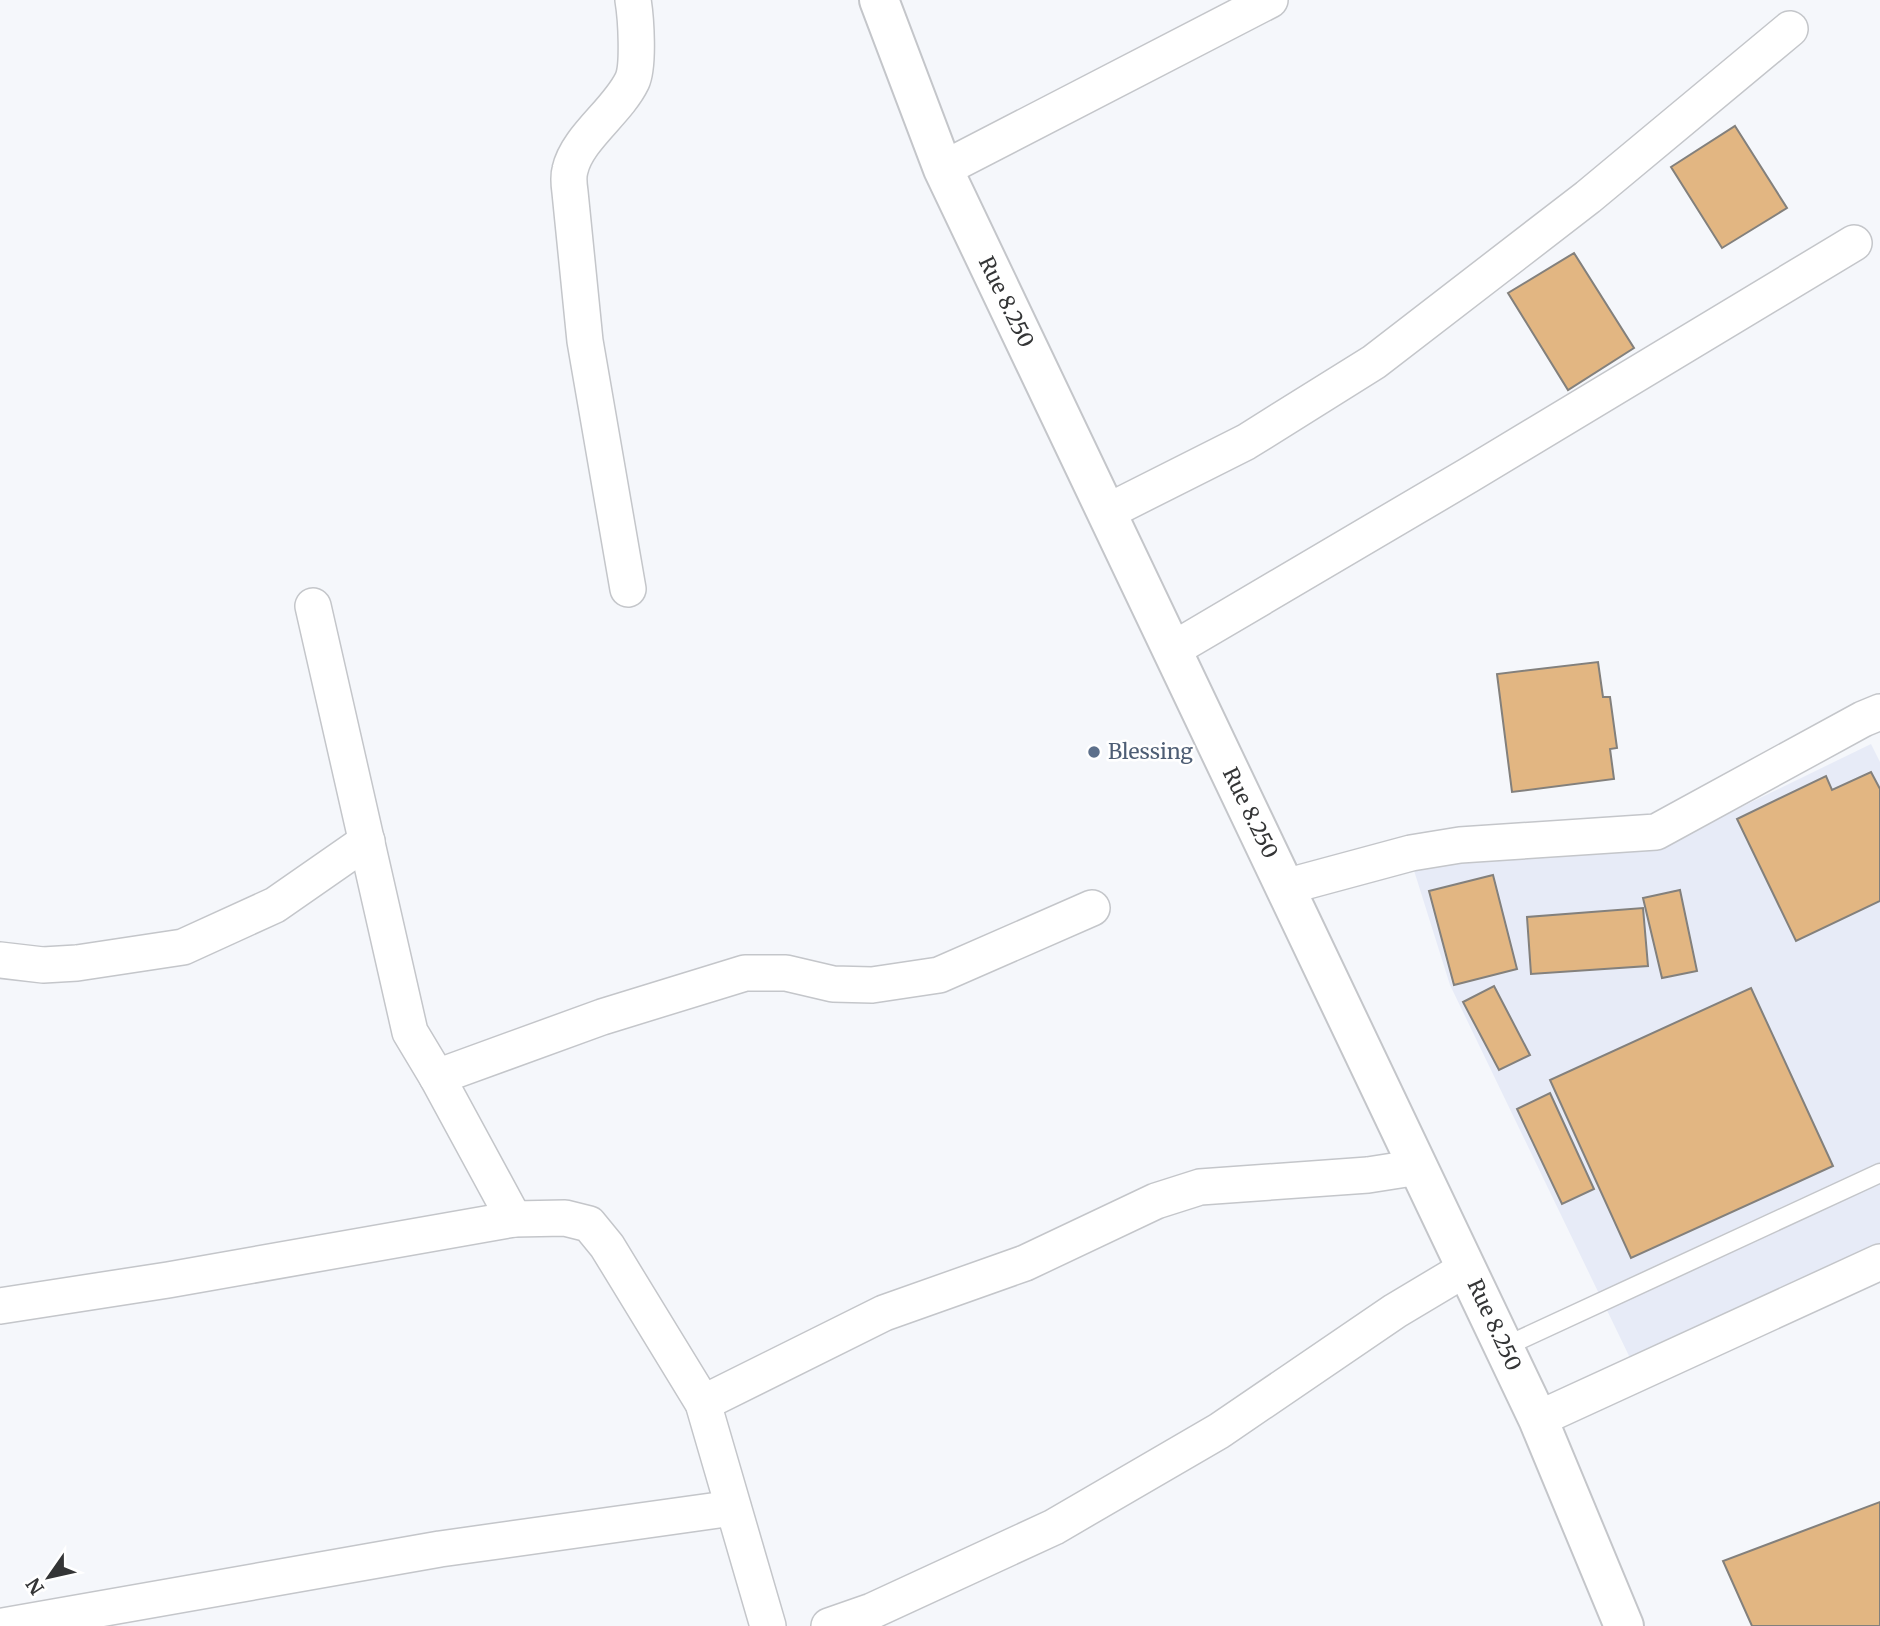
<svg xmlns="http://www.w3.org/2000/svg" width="1880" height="1626" font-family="Merriweather,serif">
	<rect width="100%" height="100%" fill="#f5f7fb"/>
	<!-- built -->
	<polygon fill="#e7ebf7" points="1871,744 1880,762 1880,1245 1631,1360 1450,985 1411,861 1655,849"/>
	<!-- building -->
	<g fill="#e2b682" stroke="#83807c" stroke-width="2">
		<polygon points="1735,126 1787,208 1722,248 1671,167"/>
		<polygon points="1574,253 1634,348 1568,390 1508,293"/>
		<polygon points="1598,662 1603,697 1610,697 1617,748 1610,749 1614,779 1512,792 1497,674"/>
		<polygon points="1871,772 1880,789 1880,901 1796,941 1737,819 1826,776 1832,790"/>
		<polygon points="1493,875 1517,969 1454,985 1429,891"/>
		<polygon points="1680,890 1697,971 1662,978 1643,898"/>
		<polygon points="1643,908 1648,966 1531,974 1527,917"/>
		<polygon points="1494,986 1530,1055 1499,1070 1463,1002"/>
		<polygon points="1751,988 1833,1166 1631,1258 1550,1080"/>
		<polygon points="1550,1093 1594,1189 1562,1204 1517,1109"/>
		<polygon points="1880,1502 1880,1626 1752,1626 1723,1561"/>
	</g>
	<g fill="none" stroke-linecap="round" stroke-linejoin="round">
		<!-- lane casing -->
		<g stroke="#c4c6ca" stroke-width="21">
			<polyline id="lane" points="1504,1347 1880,1173"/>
		</g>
		<!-- street casing -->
		<g stroke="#c4c6ca" stroke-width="38">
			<g id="street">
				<polyline points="943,169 1270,0"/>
				<polyline points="1107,512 1246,442 1374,362 1588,197 1790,29"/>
				<path d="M628 589 585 341 570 192C569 185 568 177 570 170 577 138 617 112 632 81 639 66 636 18 633 0"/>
				<polyline points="313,606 410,1032 437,1077 514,1219"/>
				<polyline points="1172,650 1469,475 1854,243"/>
				<polyline points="1285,887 1411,853 1460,845 1656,832 1863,719 1880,712"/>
				<polyline points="0,960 43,965 77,963 183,947 275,905 367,841"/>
				<polyline points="437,1077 602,1017 745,973 786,973 833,984 872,985 939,975 1092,908"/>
				<polyline points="0,1306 168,1280 514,1219 565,1218 589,1224 607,1246 703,1403 768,1626"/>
				<polyline points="703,1403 884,1313 1025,1263 1156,1201 1200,1187 1368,1175 1419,1167"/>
				<polyline points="1538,1419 1880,1262"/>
				<polyline points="3,1626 440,1549 733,1508"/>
				<polyline points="829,1626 872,1611 1054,1527 1219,1431 1395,1311 1467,1268"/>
			</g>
		</g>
		<!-- highway casing -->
		<g stroke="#c4c6ca" stroke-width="42">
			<polyline id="highway" points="879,0 943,169 1538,1419 1624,1626"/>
		</g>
		<!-- lane -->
		<use href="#lane" stroke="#fff" stroke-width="18"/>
		<!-- street -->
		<use href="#street" stroke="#fff" stroke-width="35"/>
		<!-- highway -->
		<use href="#highway" stroke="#fff" stroke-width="38"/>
	</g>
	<!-- markers -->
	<circle fill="#5c6f8a" stroke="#fff" stroke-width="2.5" cx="1094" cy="752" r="7"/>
	<g text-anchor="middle" stroke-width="5" stroke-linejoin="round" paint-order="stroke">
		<!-- street labels -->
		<g font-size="21" fill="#343536" stroke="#fff">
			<text transform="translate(1006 302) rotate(64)" y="7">Rue 8.250</text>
			<text transform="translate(1250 813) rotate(64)" y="7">Rue 8.250</text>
			<text transform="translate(1494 1325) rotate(65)" y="7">Rue 8.250</text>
		</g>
		<!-- service labels -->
		<g font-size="21" fill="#4e5e75" stroke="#fff" text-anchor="start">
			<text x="1108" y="759">Blessing</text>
		</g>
	</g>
	<!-- north arrow -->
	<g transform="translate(49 1577) rotate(236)" stroke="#ffffff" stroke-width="5" paint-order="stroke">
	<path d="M0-5L12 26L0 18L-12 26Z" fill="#343536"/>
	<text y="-10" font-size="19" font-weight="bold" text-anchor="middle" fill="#343536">N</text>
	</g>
</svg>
